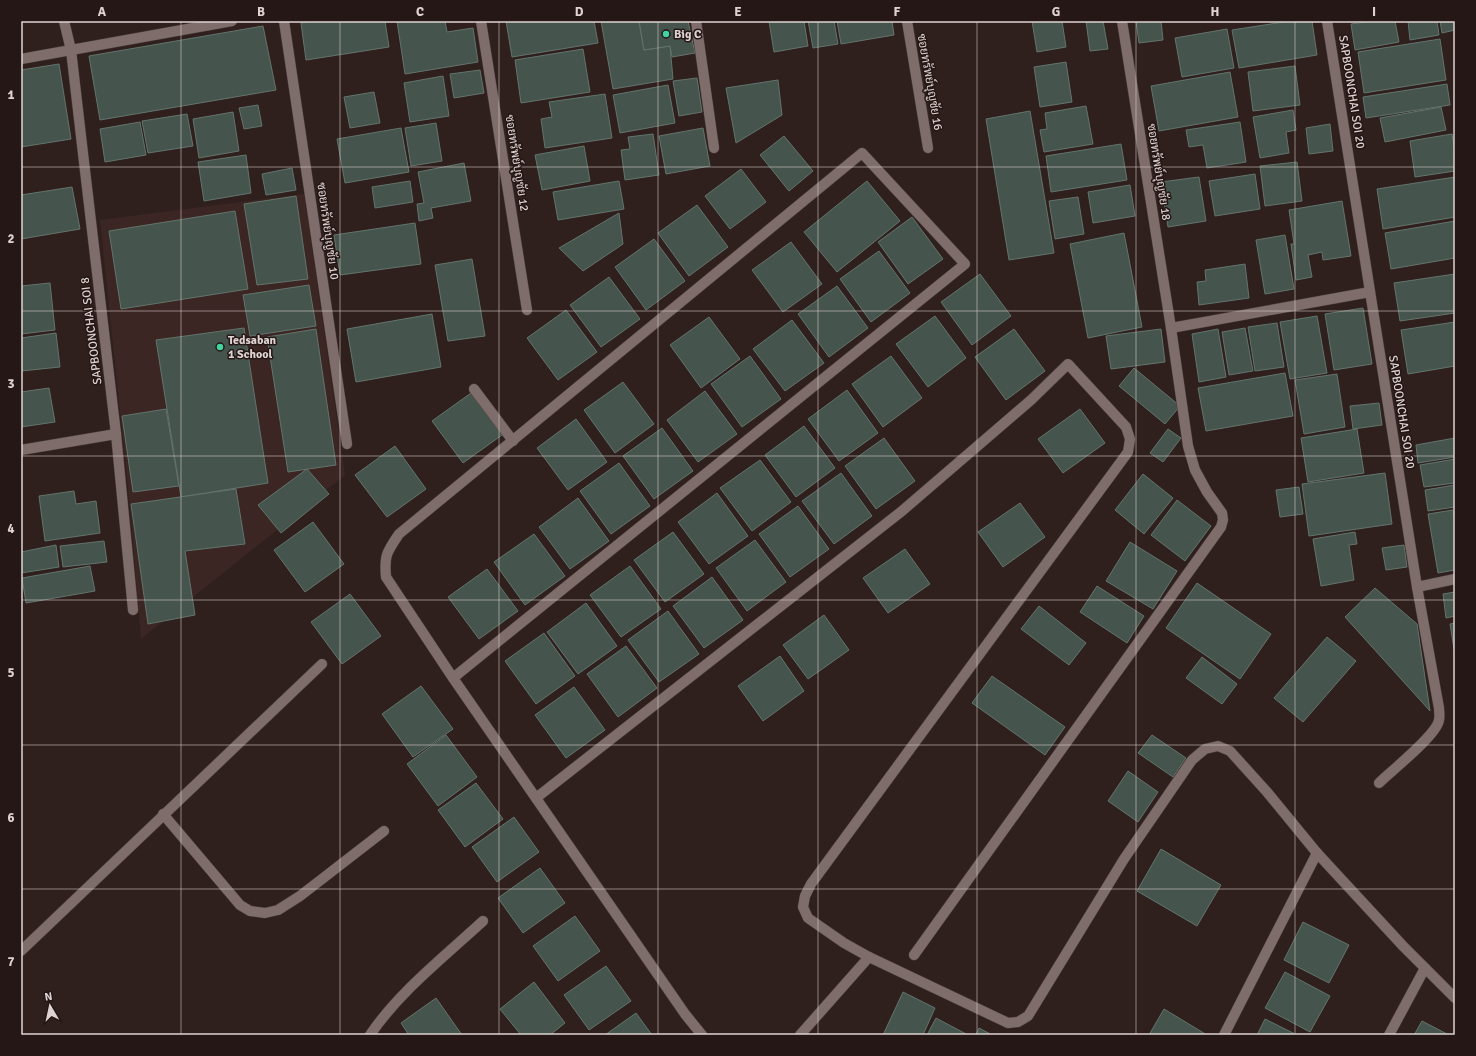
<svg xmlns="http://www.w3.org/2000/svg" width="1476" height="1056" font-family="Signika,Sarabun,sans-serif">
	<rect width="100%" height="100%" fill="#2f201e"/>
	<!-- built -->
	<polygon fill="#3c2624" points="304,194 345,475 141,639 129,497 100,220"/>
	<!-- building -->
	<g fill="#45554d" stroke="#63746c">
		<polygon points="315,21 385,21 389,47 306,60 301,23"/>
		<polygon points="397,21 445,21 447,32 473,28 478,62 405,74"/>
		<polygon points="506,21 594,21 598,43 512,57"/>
		<polygon points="601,21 639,21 644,50 670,46 673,79 613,89"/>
		<polygon points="639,21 688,21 695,53 672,57 670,46 644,50"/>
		<polygon points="769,21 804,21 808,46 774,52"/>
		<polygon points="808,21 834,21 838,44 813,48"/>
		<polygon points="837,21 892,21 894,35 841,44"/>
		<polygon points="1032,21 1062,21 1066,47 1037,52"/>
		<polygon points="1086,21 1103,21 1108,49 1090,51"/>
		<polygon points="1136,21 1161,21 1163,40 1139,43"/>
		<polygon points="1290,21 1312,21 1317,55 1239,68 1232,30"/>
		<polygon points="1372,21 1395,21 1399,42 1355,50 1351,24"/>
		<polygon points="1408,21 1437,21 1439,35 1410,40"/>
		<polygon points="1440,21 1455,21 1455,30 1442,33"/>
		<polygon points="263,26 276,90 100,120 89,56"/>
		<polygon points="1227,29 1234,68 1182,77 1175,38"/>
		<polygon points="1440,39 1446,80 1364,93 1358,52"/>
		<polygon points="583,49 590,92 521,103 515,60"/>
		<polygon points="1066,62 1072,102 1040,107 1034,67"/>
		<polygon points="59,64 71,139 21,147 21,70"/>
		<polygon points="1295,66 1300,105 1253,111 1248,72"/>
		<polygon points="480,70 484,93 454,98 450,74"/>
		<polygon points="1230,72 1238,117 1159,131 1151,86"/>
		<polygon points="443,76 449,116 410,122 404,83"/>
		<polygon points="697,78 702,112 679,116 673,81"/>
		<polygon points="778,80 782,115 736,143 726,88"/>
		<polygon points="1447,84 1450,105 1366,118 1363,97"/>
		<polygon points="668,85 675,123 620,133 613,95"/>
		<polygon points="374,92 380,123 350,128 344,97"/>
		<polygon points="605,94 612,138 545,148 541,119 552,117 549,102"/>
		<polygon points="258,105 262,126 244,129 239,108"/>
		<polygon points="1086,106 1093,144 1044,152 1040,130 1047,129 1045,113"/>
		<polygon points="1441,107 1446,130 1385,142 1380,118"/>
		<polygon points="1293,110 1296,130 1286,132 1289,153 1260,158 1253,117"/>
		<polygon points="1030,111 1054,253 1009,260 986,119"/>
		<polygon points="233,112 239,151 199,158 193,119"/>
		<polygon points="187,114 193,146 148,153 142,121"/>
		<polygon points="140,122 146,155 105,162 100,129"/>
		<polygon points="1240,122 1246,162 1207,168 1203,145 1189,147 1186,130"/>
		<polygon points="436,123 442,161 411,166 405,128"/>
		<polygon points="1330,124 1333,151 1309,154 1306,128"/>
		<polygon points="401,128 409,172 345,183 337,139"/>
		<polygon points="703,128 710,166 666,174 659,136"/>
		<polygon points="653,134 659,175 625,180 621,150 630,149 628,137"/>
		<polygon points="1452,134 1455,153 1455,171 1415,177 1410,141"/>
		<polygon points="784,136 813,171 789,191 760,155"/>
		<polygon points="1121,144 1127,180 1051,192 1046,156"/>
		<polygon points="584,146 590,181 542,190 535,155"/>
		<polygon points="246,155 251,193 204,201 198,162"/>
		<polygon points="1297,162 1302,201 1265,206 1260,166"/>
		<polygon points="464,163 471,201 431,208 433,218 419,221 417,204 424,203 418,172"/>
		<polygon points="292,168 296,190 266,195 262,174"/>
		<polygon points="741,169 766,202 730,229 705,196"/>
		<polygon points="1255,174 1260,209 1215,216 1209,181"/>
		<polygon points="1199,177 1206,221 1168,227 1161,182"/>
		<polygon points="1455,177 1455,217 1383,229 1377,189"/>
		<polygon points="410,181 413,202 375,208 372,187"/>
		<polygon points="619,181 624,209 558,220 553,192"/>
		<polygon points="867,181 900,221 837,272 804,232"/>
		<polygon points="1130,185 1135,216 1093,223 1088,192"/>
		<polygon points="72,187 80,229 21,239 21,195"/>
		<polygon points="296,196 308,279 257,285 244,204"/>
		<polygon points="1078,197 1084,234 1055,239 1049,201"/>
		<polygon points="1342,201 1351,256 1323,260 1322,252 1308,255 1312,277 1296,280 1291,244 1294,244 1289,210"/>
		<polygon points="697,205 728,247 689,276 658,233"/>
		<polygon points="235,211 248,289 121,309 109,231"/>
		<polygon points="619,213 623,244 583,271 559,248"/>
		<polygon points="912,217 943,259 908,284 878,242"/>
		<polygon points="1455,221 1455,258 1391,269 1385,233"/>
		<polygon points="415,223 421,264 340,275 334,235"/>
		<polygon points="1124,233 1142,327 1088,338 1070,244"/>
		<polygon points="1285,235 1294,289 1265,294 1256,240"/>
		<polygon points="654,239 685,281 646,310 615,267"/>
		<polygon points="791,242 822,284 783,312 752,270"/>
		<polygon points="879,251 910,293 871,322 840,279"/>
		<polygon points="472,259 485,336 448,341 435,265"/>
		<polygon points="1245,264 1249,298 1199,305 1197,282 1206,281 1205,270"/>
		<polygon points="980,274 1011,316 972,345 941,302"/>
		<polygon points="1455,274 1455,313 1400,321 1394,283"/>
		<polygon points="609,277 640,319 601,347 570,305"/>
		<polygon points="50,283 55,330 21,334 21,286"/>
		<polygon points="309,285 316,326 250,336 243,295"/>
		<polygon points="837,286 868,328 829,357 798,314"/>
		<polygon points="1363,308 1372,364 1334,370 1325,314"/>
		<polygon points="566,310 597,352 558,380 527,338"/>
		<polygon points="432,314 441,367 356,382 347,329"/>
		<polygon points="935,316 966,358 928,387 896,344"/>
		<polygon points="1317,316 1327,373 1290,379 1280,322"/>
		<polygon points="709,317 740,359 701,388 670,345"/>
		<polygon points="792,320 824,363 785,391 753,349"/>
		<polygon points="1455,322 1455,366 1408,374 1401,330"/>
		<polygon points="1277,323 1284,367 1255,371 1248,327"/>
		<polygon points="244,328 268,483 181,497 156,340"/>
		<polygon points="1245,328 1253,371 1229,375 1222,332"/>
		<polygon points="316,329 336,465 288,472 267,337"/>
		<polygon points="1014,329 1045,371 1006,400 975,357"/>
		<polygon points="1161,329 1165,362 1111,369 1106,336"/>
		<polygon points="1218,329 1226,377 1199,382 1192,334"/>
		<polygon points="56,333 60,367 21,371 21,338"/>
		<polygon points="750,356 781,399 742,427 711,384"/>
		<polygon points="891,356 922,398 883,427 852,384"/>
		<polygon points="1134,368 1180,406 1165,424 1119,386"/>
		<polygon points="1285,373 1293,416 1206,431 1198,388"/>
		<polygon points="1337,374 1345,427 1304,434 1295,380"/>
		<polygon points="623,382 654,424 615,453 584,410"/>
		<polygon points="49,388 55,422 21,427 21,392"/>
		<polygon points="847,390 878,433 839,461 808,419"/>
		<polygon points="705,391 737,434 698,462 667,420"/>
		<polygon points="471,393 502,435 463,463 432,421"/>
		<polygon points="1379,403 1382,425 1353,429 1350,406"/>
		<polygon points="166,409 179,486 133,492 122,416"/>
		<polygon points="1080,409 1105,443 1063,473 1038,439"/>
		<polygon points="576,419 607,462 568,490 537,448"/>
		<polygon points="804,426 835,468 796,497 765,455"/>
		<polygon points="662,428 693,471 654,499 623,456"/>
		<polygon points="1168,429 1181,438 1163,462 1150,453"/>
		<polygon points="1357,429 1364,473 1308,482 1301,438"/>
		<polygon points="884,438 915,481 876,509 845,466"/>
		<polygon points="1455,438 1455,457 1418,463 1416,445"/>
		<polygon points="395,446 426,489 387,517 355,475"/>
		<polygon points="1455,459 1455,483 1424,487 1420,465"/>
		<polygon points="760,460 791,502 752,531 720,488"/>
		<polygon points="619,463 650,506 611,534 580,491"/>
		<polygon points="307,469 329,494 281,533 258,505"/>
		<polygon points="841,473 872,516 834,544 802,501"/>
		<polygon points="1385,473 1392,524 1309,536 1302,484"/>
		<polygon points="1143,474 1173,498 1144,534 1115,510"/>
		<polygon points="1455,485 1455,507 1428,511 1425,490"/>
		<polygon points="1299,487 1303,514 1280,517 1276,490"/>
		<polygon points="236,489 245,544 185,551 195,615 148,624 131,504"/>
		<polygon points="74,491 76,504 96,501 100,533 45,541 39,496"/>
		<polygon points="717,493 748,536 709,564 678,522"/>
		<polygon points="578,498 609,541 570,569 539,527"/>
		<polygon points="1177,500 1211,526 1185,561 1151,535"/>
		<polygon points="1020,503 1045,537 1003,567 978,532"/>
		<polygon points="798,506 829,549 790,577 759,534"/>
		<polygon points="1453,510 1455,524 1455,570 1438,573 1428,514"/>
		<polygon points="313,522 344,564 305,592 274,550"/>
		<polygon points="673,532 704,574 665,602 634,560"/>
		<polygon points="1355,532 1357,544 1349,545 1354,580 1321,586 1313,539"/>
		<polygon points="534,534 565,576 525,605 494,562"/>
		<polygon points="755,540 786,582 747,611 716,568"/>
		<polygon points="104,541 107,562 63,567 60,546"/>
		<polygon points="1130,542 1177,571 1153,609 1106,581"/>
		<polygon points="56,545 59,567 21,573 21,552"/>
		<polygon points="1404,545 1407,567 1386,570 1382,548"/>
		<polygon points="905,549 930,584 888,613 863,578"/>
		<polygon points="90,566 95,591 26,603 22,578"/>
		<polygon points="630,566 661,609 621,637 590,595"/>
		<polygon points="487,569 518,611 479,639 448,597"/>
		<polygon points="712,577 743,620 704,648 673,606"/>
		<polygon points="1197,583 1271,634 1240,679 1166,628"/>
		<polygon points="1097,586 1144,616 1127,643 1080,612"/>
		<polygon points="1375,588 1417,624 1430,711 1345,617"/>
		<polygon points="1455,592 1455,616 1446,618 1443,594"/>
		<polygon points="350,594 381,636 342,664 311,622"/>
		<polygon points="586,603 617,646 578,674 547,632"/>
		<polygon points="1039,606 1086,643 1069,665 1021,629"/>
		<polygon points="668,611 699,654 659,682 628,640"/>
		<polygon points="824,615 849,650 808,679 783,645"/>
		<polygon points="1455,623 1455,649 1454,649 1450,624"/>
		<polygon points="544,633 575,676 536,704 505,661"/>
		<polygon points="1327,637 1356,661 1303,722 1274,698"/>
		<polygon points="626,646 657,688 618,717 587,674"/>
		<polygon points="780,656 804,691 763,721 738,686"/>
		<polygon points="1202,657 1237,684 1222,704 1186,678"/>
		<polygon points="992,676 1065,727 1045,755 972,703"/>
		<polygon points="421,686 453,729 413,757 382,714"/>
		<polygon points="574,687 605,730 566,758 535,715"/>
		<polygon points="446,735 477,777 438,806 407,764"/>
		<polygon points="1152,735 1186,758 1173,777 1138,753"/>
		<polygon points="1128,771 1158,792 1138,822 1108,801"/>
		<polygon points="476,783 503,819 465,847 438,810"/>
		<polygon points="514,817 539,852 497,882 472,847"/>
		<polygon points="1161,849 1221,885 1197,926 1137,891"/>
		<polygon points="540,868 565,903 523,933 498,898"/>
		<polygon points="575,916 600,951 558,981 533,946"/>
		<polygon points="1303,922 1349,945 1329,983 1284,960"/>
		<polygon points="606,966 631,1001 589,1030 564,995"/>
		<polygon points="1285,972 1330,996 1310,1032 1265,1008"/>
		<polygon points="534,982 565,1023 550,1035 521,1035 500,1009"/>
		<polygon points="903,992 935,1008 923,1035 883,1035"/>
		<polygon points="436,998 462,1035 409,1035 401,1023"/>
		<polygon points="1164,1009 1207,1035 1149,1035"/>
		<polygon points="636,1013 652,1035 605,1035"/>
		<polygon points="936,1018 968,1035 927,1035"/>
		<polygon points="1265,1019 1297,1035 1257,1035"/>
		<polygon points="1422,1021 1449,1035 1414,1035"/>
		<polygon points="979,1028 992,1035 976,1035"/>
	</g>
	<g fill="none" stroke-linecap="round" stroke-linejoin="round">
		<!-- minor casing -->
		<g stroke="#4a3e3d" stroke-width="11">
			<g id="minor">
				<polyline points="64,21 71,50 84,162 116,434 133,610"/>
				<polyline points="284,21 347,444"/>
				<polyline points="481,21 527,310"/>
				<polyline points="696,21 714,148"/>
				<polyline points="907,21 928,148"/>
				<path d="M1327 21 1417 587 1439 708C1439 711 1440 716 1439 720 1437 735 1391 771 1379 783"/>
				<polyline points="21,59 232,21"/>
				<polyline points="1171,328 1370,292"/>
				<polyline points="474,389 513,441"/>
				<polyline points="21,450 116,434"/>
				<polyline points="1417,587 1455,579"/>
				<path d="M453 678 965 264 862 153 399 534C387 552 384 555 386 577L453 678 685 1014 702 1035"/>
				<polyline points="536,798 902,511 1031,400 1068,364 1126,427 1130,439 1128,452 811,884 805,896 803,907 808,918 844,943 869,957 1008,1023 1018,1022 1028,1016 1124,859 1192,760 1205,749 1218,746 1230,751 1267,792 1317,853 1403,946 1455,998"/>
				<polyline points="163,814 240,905 250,911 265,913 278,910 300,896 384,831"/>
				<polyline points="21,951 322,664"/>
				<polyline points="914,955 1221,527 1223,520 1222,513 1207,492 1195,470 1188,446 1171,328 1122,21"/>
				<path d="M370 1035C399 992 445 956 483 921"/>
				<polyline points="800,1035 869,957"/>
				<polyline points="1224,1035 1317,853"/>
				<polyline points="1389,1035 1425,968"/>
			</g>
		</g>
		<!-- minor -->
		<use href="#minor" stroke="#7f6d6b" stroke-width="10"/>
	</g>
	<!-- grid -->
	<path fill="none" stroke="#ded3d2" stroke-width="1" stroke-opacity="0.55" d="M181 21V1035M340 21V1035M499 21V1035M658 21V1035M818 21V1035M977 21V1035M1136 21V1035M1295 21V1035M21 167H1455M21 311H1455M21 456H1455M21 600H1455M21 745H1455M21 889H1455"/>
	<!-- markers -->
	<g fill="#42d4a0" stroke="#251715" stroke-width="1.5">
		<circle cx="666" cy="34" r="4"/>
		<circle cx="220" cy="347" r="4"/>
	</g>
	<g text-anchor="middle" stroke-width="3" stroke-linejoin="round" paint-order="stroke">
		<!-- poi labels -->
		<g font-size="12" font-weight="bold" fill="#ded3d2" stroke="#251715" text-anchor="start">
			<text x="674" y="38">Big C</text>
			<text x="228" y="344">Tedsaban<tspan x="228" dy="14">1 School</tspan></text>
		</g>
		<!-- street labels -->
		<g font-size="12" fill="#ded3d2" stroke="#251715">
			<text transform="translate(930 82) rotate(80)" y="4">ซอยทรัพย์บุญชัย 16</text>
			<text transform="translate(1352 92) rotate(81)" y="4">SAPBOONCHAI SOI 20</text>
			<text transform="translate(517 163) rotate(81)" y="4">ซอยทรัพย์บุญชัย 12</text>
			<text transform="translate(1159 172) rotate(81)" y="4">ซอยทรัพย์บุญชัย 18</text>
			<text transform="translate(328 231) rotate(82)" y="4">ซอยทรัพย์บุญชัย 10</text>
			<text transform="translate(91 331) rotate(-97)" y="4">SAPBOONCHAI SOI 8</text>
			<text transform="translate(1402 412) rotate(81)" y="4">SAPBOONCHAI SOI 20</text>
		</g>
	</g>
	<!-- border -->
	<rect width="1476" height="1056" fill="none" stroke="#251715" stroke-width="44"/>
	<!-- north arrow -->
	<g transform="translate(50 1006) rotate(351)" stroke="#251715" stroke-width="3" paint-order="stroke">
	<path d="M0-3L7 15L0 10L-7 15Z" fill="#ded3d2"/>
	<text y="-6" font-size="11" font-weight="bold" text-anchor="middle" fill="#ded3d2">N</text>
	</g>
	<rect x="22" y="22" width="1432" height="1012" fill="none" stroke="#ded3d2" stroke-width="1.5"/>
	<g font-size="13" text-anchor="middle" font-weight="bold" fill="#ded3d2">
		<text x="102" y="16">A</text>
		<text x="261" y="16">B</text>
		<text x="420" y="16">C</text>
		<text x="579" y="16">D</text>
		<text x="738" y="16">E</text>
		<text x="897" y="16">F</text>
		<text x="1056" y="16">G</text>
		<text x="1215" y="16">H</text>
		<text x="1374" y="16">I</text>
		<text x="11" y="99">1</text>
		<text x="11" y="243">2</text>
		<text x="11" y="388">3</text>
		<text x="11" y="533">4</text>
		<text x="11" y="677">5</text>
		<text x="11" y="822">6</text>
		<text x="11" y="966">7</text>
	</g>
</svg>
